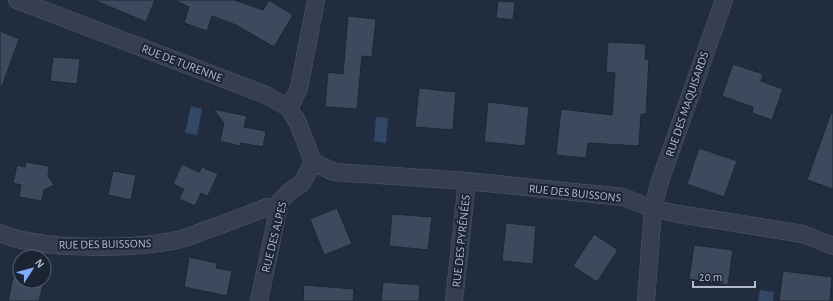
<svg xmlns="http://www.w3.org/2000/svg" width="833" height="301" font-family="'Alegreya Sans',sans-serif">
	<rect width="100%" height="100%" fill="#212c3f"/>
	<!-- water -->
	<g fill="#334767">
		<polygon points="191,106 202,109 197,135 185,133"/>
		<polygon points="376,117 388,118 386,143 374,141"/>
		<polygon points="760,290 774,292 773,301 758,301"/>
	</g>
	<!-- building -->
	<g fill="#3d4a5e" stroke="#1c2635">
		<polygon points="94,0 155,0 146,22"/>
		<polygon points="174,0 234,0 263,10 269,0 293,15 274,47 236,25 212,16 207,31 184,23 189,7"/>
		<polygon points="498,1 515,2 513,20 496,18"/>
		<polygon points="348,16 376,19 372,57 362,56 357,109 325,107 328,72 343,74"/>
		<polygon points="0,31 19,39 2,86 0,86"/>
		<polygon points="608,42 646,44 645,59 649,59 646,114 641,114 639,146 588,143 586,158 556,155 561,109 612,115 615,73 606,72"/>
		<polygon points="53,57 80,59 77,84 50,81"/>
		<polygon points="733,64 763,74 761,81 783,89 772,120 752,113 753,107 722,96"/>
		<polygon points="419,88 456,92 453,130 415,127"/>
		<polygon points="488,102 529,107 525,146 484,142"/>
		<polygon points="213,109 247,116 244,127 266,131 263,147 241,143 240,146 220,141 224,123"/>
		<polygon points="831,113 833,113 833,189 807,180"/>
		<polygon points="699,148 737,161 724,197 687,184"/>
		<polygon points="26,162 49,166 48,176 54,185 44,190 42,201 19,197 21,185 13,183 17,165 25,167"/>
		<polygon points="182,164 199,172 202,167 218,174 208,196 201,193 195,206 179,199 184,189 173,184"/>
		<polygon points="113,171 136,175 131,200 108,195"/>
		<polygon points="337,208 352,244 324,255 310,219"/>
		<polygon points="392,214 432,217 428,250 389,246"/>
		<polygon points="506,223 536,226 533,264 502,261"/>
		<polygon points="594,234 618,250 597,282 573,266"/>
		<polygon points="694,245 733,250 728,285 689,279"/>
		<polygon points="189,257 217,263 216,268 232,271 227,296 184,287"/>
		<polygon points="783,271 832,277 830,301 779,301"/>
		<polygon points="14,273 20,274 20,281 44,281 39,301 8,301"/>
		<polygon points="383,282 420,285 419,301 381,301"/>
		<polygon points="304,285 354,289 353,301 303,301"/>
	</g>
	<g fill="none" stroke-linecap="round" stroke-linejoin="round">
		<!-- minor casing -->
		<g stroke="#505969" stroke-width="18">
			<g id="minor">
				<polyline points="17,0 266,95 289,108 298,123 313,162"/>
				<polyline points="289,108 299,88 316,0"/>
				<polyline points="313,162 334,172 467,181 623,197 653,209 679,214 803,234 833,246"/>
				<path d="M0 233C40 251 134 249 177 240 188 238 198 233 209 229 229 222 249 214 268 207H279"/>
				<polyline points="259,301 280,201 289,192 302,183 313,162"/>
				<polyline points="454,301 467,181"/>
				<polyline points="646,301 653,209 659,184 724,0"/>
			</g>
		</g>
		<!-- minor -->
		<use href="#minor" stroke="#353f4f" stroke-width="17"/>
	</g>
	<g text-anchor="middle" stroke-width="4" stroke-linejoin="round" paint-order="stroke">
		<!-- street labels -->
		<g font-size="12" fill="#b1b9ca" stroke="#1a2433">
			<text transform="translate(182 63) rotate(21)" y="4">RUE DE TURENNE</text>
			<text transform="translate(687 104) rotate(-71)" y="4">RUE DES MAQUISARDS</text>
			<text transform="translate(575 193) rotate(6)" y="4">RUE DES BUISSONS</text>
			<text transform="translate(274 237) rotate(-76)" y="4">RUE DES ALPES</text>
			<text transform="translate(461 241) rotate(-84)" y="4">RUE DES PYRÉNÉES</text>
			<text transform="translate(105 244) rotate(-1)" y="4">RUE DES BUISSONS</text>
		</g>
	</g>
	<!-- north arrow -->
	<g transform="translate(32 269) rotate(54)"><circle r="19" fill="#1a2433" stroke="#56606f"/>
	<path d="M0-3L7 15L0 10L-7 15Z" fill="#81acff"/>
	<text y="-6" font-size="11" font-weight="bold" text-anchor="middle" fill="#b1b9ca">N</text>
	</g>
	<!-- scale -->
	<path d="M693 281v6h62v-6" fill="none" stroke="#b1b9ca" stroke-width="2"/>
	<text x="699" y="281" font-size="12" fill="#b1b9ca" stroke="#1a2433" stroke-width="3" paint-order="stroke">20 m</text>
</svg>
